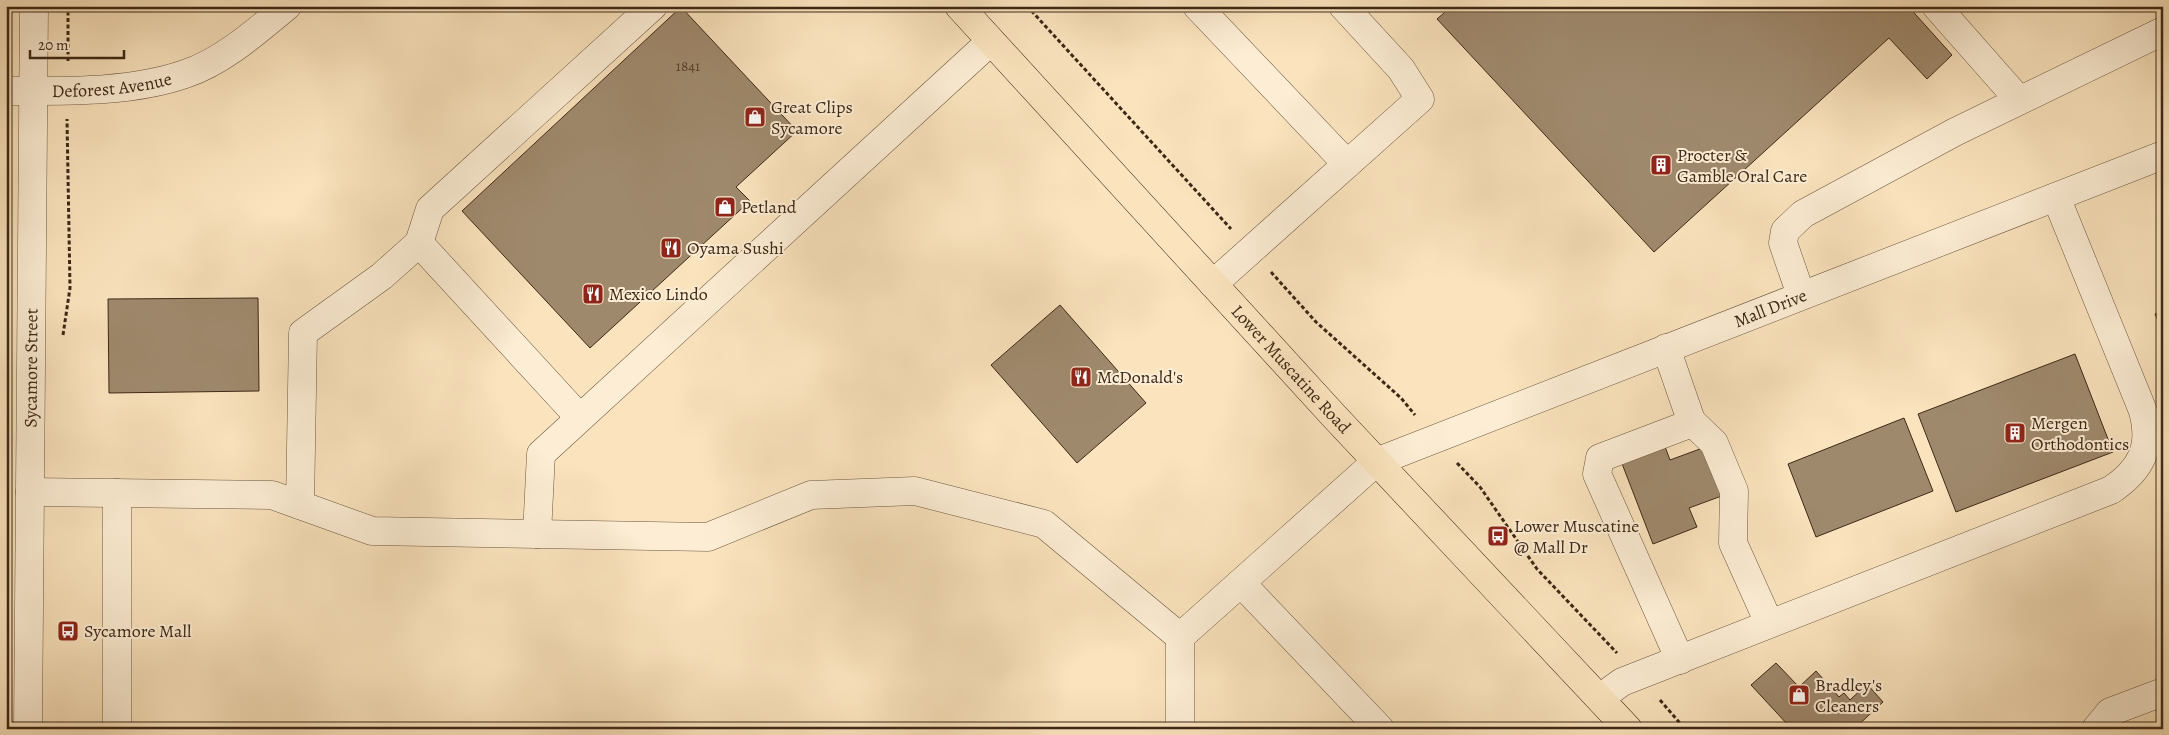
<svg xmlns="http://www.w3.org/2000/svg" width="2169" height="735" font-family="Alegreya,serif">
	<rect width="100%" height="100%" fill="#fae3bd"/>
	<filter id="stains"><feTurbulence type="fractalNoise" baseFrequency=".004" numOctaves="4"/><feColorMatrix values="0 0 0 0 .2 0 0 0 0 .09 0 0 0 0 .02 0 0 0 .5 -.17"/></filter>
	<radialGradient id="worn" r=".72"><stop offset=".6" stop-color="#630" stop-opacity="0"/><stop offset="1" stop-color="#630" stop-opacity=".3"/></radialGradient>
	<!-- building -->
	<g fill="#9f896d" stroke="#3d2817">
		<polygon points="1452,6 1908,6 1952,55 1927,79 1889,38 1654,252 1437,19"/>
		<polygon points="681,7 797,131 736,187 750,201 590,348 462,211"/>
		<polygon points="258,298 259,391 109,393 108,299"/>
		<polygon points="1060,305 1146,403 1077,463 991,365"/>
		<polygon points="2163,311 2163,332 2155,314"/>
		<polygon points="2075,354 2113,452 1956,512 1918,414"/>
		<polygon points="1904,418 1933,491 1816,537 1788,464"/>
		<polygon points="1664,444 1670,460 1708,446 1727,494 1689,508 1697,527 1653,544 1621,461"/>
		<polygon points="1776,663 1799,687 1816,671 1839,697 1844,693 1850,700 1867,684 1883,702 1854,729 1784,729 1788,725 1751,685"/>
	</g>
	<g fill="none" stroke-linecap="round" stroke-linejoin="round">
		<!-- minor casing -->
		<g stroke="#6c5740" stroke-width="29">
			<g id="minor">
				<polyline points="1197,6 1347,164"/>
				<polyline points="1936,6 2019,100"/>
				<path id="s1" d="M6 91C64 91 130 93 185 74 222 62 257 31 287 6"/>
				<polyline points="419,243 430,209 653,6"/>
				<polyline points="1213,284 1420,99 1401,69 1343,6"/>
				<polyline points="1801,295 1783,243 1785,231 1803,214 1955,132 2163,31"/>
				<polyline points="1666,348 1692,423 1600,458 1597,474 1680,660"/>
				<polyline points="1692,422 1714,443 1734,491 1733,543 1769,623"/>
				<polyline points="30,492 272,495 372,531 708,537 811,495 915,491 1044,524 1180,637"/>
				<polyline points="117,493 117,729"/>
				<polyline points="300,505 303,333 382,276 419,243 580,418"/>
				<polyline points="537,534 541,454 990,42"/>
				<polyline points="1241,583 1380,729"/>
				<path d="M1600 698 1622 682 2111 490C2141 470 2153 447 2143 411L2056 197"/>
				<path id="s2" d="M28 729 34 6"/>
				<path id="s3" d="M1180 729V637L1376 462 2163 155"/>
				<polyline points="2096,729 2110,712 2163,692"/>
			</g>
		</g>
		<!-- major casing -->
		<g stroke="#3d2817" stroke-width="29">
			<g id="major">
				<path id="s4" d="M959 6 1333 415 1628 729"/>
			</g>
		</g>
		<!-- path -->
		<g stroke="#3d2817" stroke-width="3" stroke-dasharray="4 2.5" stroke-linecap="butt">
			<polyline points="1027,6 1231,229"/>
			<polyline points="68,61 68,6"/>
			<polyline points="1271,272 1316,322 1401,398 1415,415"/>
			<polyline points="63,335 70,288 67,119"/>
			<polyline points="1457,463 1480,487 1537,569 1617,653"/>
			<polyline points="1660,700 1685,729"/>
		</g>
		<!-- minor -->
		<use href="#minor" stroke="#fcedd4" stroke-width="28"/>
		<!-- major -->
		<use href="#major" stroke="#fae3bd" stroke-width="28"/>
	</g>
	<!-- icons -->
	<defs>
		<g id="shop-square" transform="scale(1.125)"><rect x="-9" y="-9" width="18" height="18" rx="4" fill="#8f2418" stroke="#fcedd4"/><path d="M-5-2.5h2.3a2.7 3.5 0 0 1 5.4 0H5L5.5 6h-11ZM-1.5-2.5h3a1.5 2.3 0 0 0-3 0Z" fill="#fff"/></g>
		<g id="building-square" transform="scale(1.125)"><rect x="-9" y="-9" width="18" height="18" rx="4" fill="#8f2418" stroke="#fcedd4"/><path d="M-4-6H4V6H1V3H-1V6H-4ZM-2.5-4.3h1.7v1.8h-1.7ZM.8-4.3h1.7v1.8H.8ZM-2.5-1h1.7V.8h-1.7ZM.8-1h1.7V.8H.8Z" fill="#fff"/></g>
		<g id="restaurant-square" transform="scale(1.125)"><rect x="-9" y="-9" width="18" height="18" rx="4" fill="#8f2418" stroke="#fcedd4"/><path d="M-5-6h1v4h1v-4h1v4h1v-4h1v5L-1.5 .5V6h-2V.5L-5-1ZM5-6V6H3V1.5H1.5Q1.5-4 5-6Z" fill="#fff"/></g>
		<g id="bus-square" transform="scale(1.125)"><rect x="-9" y="-9" width="18" height="18" rx="4" fill="#8f2418" stroke="#fcedd4"/><path d="M-5-6H5V4H4V6H2V4H-2V6H-4V4H-5ZM-3.5-4V0h7V-4ZM-3.5 1.2v1.5H-2V1.2ZM2 1.2v1.5H3.5V1.2Z" fill="#fff"/></g>
	</defs>
	<g fill-rule="evenodd">
		<use href="#shop-square" x="755" y="117"/>
		<use href="#building-square" x="1661" y="165"/>
		<use href="#shop-square" x="725" y="207"/>
		<use href="#restaurant-square" x="671" y="248"/>
		<use href="#restaurant-square" x="593" y="294"/>
		<use href="#restaurant-square" x="1081" y="377"/>
		<use href="#building-square" x="2015" y="433"/>
		<use href="#bus-square" x="1498" y="536"/>
		<use href="#bus-square" x="68" y="631"/>
		<use href="#shop-square" x="1799" y="695"/>
	</g>
	<g text-anchor="middle" stroke-width="4" stroke-linejoin="round" paint-order="stroke">
		<!-- number labels -->
		<g font-size="15" fill="#56402c">
			<text x="688" y="71">1841</text>
		</g>
		<!-- street labels -->
		<g font-size="18" fill="#3d2817" stroke="#fcedd4">
			<text dy="6" stroke="none"><textPath href="#s1" startOffset="106">Deforest Avenue</textPath></text>
			<text dy="6" stroke="none"><textPath href="#s3" startOffset="778">Mall Drive</textPath></text>
			<text dy="6" stroke="none"><textPath href="#s2" startOffset="361">Sycamore Street</textPath></text>
			<text dy="6" stroke="none"><textPath href="#s4" startOffset="492">Lower Muscatine Road</textPath></text>
		</g>
		<!-- poi labels -->
		<g font-size="18" fill="#3d2817" stroke="#fcedd4" text-anchor="start">
			<text x="771" y="113">Great Clips<tspan x="771" dy="21">Sycamore</tspan></text>
			<text x="1677" y="161">Procter &amp;<tspan x="1677" dy="21">Gamble Oral Care</tspan></text>
			<text x="741" y="213">Petland</text>
			<text x="687" y="254">Oyama Sushi</text>
			<text x="609" y="300">Mexico Lindo</text>
			<text x="1097" y="383">McDonald's</text>
			<text x="2031" y="429">Mergen<tspan x="2031" dy="21">Orthodontics</tspan></text>
			<text x="1514" y="532">Lower Muscatine<tspan x="1514" dy="21">@ Mall Dr</tspan></text>
			<text x="84" y="637">Sycamore Mall</text>
			<text x="1815" y="691">Bradley's<tspan x="1815" dy="21">Cleaners</tspan></text>
		</g>
	</g>
	<!-- margin -->
	<rect width="2169" height="735" fill="none" stroke="#fae3bd" stroke-width="25"/>
	<rect x="8" y="8" width="2154" height="720" fill="none" stroke="#3d2817" stroke-width="2.5"/>
	<rect x="12" y="12" width="2144" height="710" fill="none" stroke="#3d2817"/>
	<!-- scale -->
	<path d="M30 50v8h94v-8" fill="none" stroke="#3d2817" stroke-width="2.5"/>
	<text x="38" y="50" font-size="15" fill="#3d2817" stroke="#fcedd4" stroke-width="4" paint-order="stroke">20 m</text>
	<rect width="100%" height="100%" filter="url(#stains)"/>
	<rect width="100%" height="100%" fill="url(#worn)"/>
</svg>
